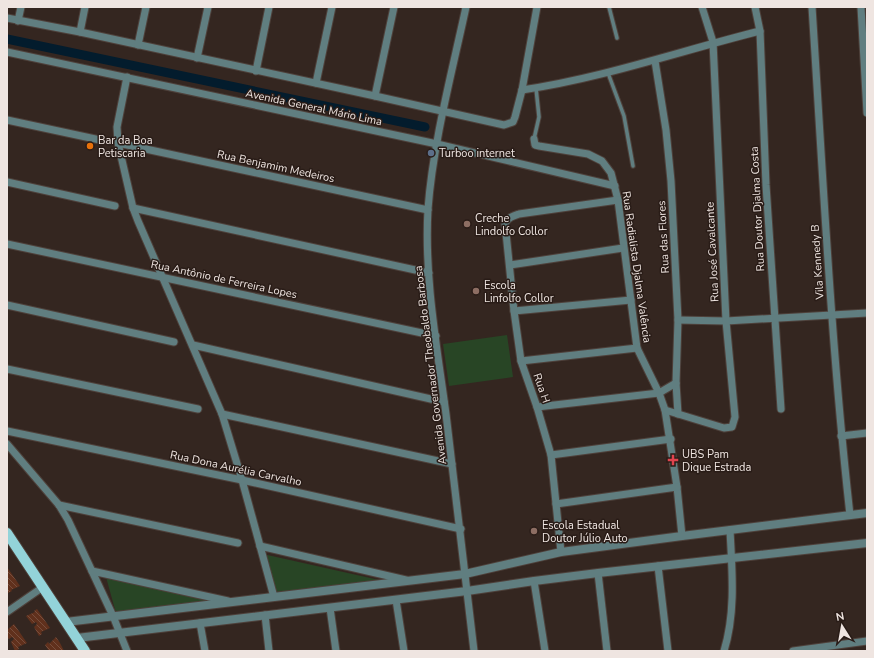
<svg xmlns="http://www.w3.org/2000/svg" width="874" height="658" font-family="'Nunito Sans',sans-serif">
	<defs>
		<pattern id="building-back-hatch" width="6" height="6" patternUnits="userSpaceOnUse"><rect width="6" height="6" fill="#60301c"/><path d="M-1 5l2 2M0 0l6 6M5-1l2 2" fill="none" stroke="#774e3d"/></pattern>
	</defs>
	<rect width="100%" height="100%" fill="#342620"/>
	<!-- park -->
	<g fill="#284525">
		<polygon points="507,335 513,377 449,386 443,344"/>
		<polygon points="263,554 388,582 274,595"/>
		<polygon points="106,577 216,602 116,613"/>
	</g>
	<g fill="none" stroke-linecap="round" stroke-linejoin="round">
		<!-- canal -->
		<polyline stroke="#031c2d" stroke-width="9" points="7,39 425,127"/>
	</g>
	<!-- building -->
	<g fill="url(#building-back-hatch)">
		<polygon points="7,567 20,586 11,590 12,591 8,593 7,592"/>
		<polygon points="37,609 50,628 41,632 42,634 39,636 34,627 37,624 36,622 32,624 26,616 35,612 34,611"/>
		<polygon points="14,624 27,643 18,647 19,649 15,651 11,642 14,639 12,637 9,639 7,636 7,630"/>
		<polygon points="56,637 60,643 64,651 49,651 45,645 48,642 49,644"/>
	</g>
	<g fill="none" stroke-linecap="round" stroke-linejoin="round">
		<!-- service casing -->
		<g stroke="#4e413b" stroke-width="5.5">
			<g id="service">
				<polyline points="609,7 617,38"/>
				<polyline points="608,73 624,116 633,166"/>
				<polyline points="534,139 539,117 536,88"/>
			</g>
		</g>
		<!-- minor casing -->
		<g stroke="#4e413b" stroke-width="9">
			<g id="minor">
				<path d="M466 7C452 72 433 143 428 209 424 278 437 347 446 414 456 493 465 572 474 651"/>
				<polyline points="755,7 760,31 766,185 781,409"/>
				<path d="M812 7C823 176 831 346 850 515"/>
				<polyline points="861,7 867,113"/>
				<polyline points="7,18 80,32 375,96 504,125 513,122 515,117 522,90 537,7"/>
				<polyline points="18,21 21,7"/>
				<polyline points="80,32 85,7"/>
				<polyline points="138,45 146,7"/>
				<polyline points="7,52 437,144 615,186"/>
				<polyline points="197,58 208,7"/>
				<polyline points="655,61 666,130 671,181 678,320 676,383 678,414"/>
				<polyline points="256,71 269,7"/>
				<polyline points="127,77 117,127 118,143 133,208 138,221 222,414 242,480 274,597"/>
				<polyline points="316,83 332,7"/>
				<path d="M522 90C603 78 680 51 760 31"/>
				<polyline points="375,96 394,7"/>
				<polyline points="7,120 100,140"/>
				<polyline points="534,139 535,145 539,146 588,154 602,161 611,173 618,200 637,348 659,393 665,410 677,487 682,536"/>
				<polyline points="118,143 428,210"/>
				<polyline points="7,182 115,206"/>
				<polyline points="133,208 429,273"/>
				<polyline points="7,244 436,336"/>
				<polyline points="510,265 623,248"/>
				<polyline points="7,305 174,342"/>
				<polyline points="514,311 631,300"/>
				<polyline points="678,320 726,321 867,313"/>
				<polyline points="193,345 444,402"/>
				<polyline points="521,361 637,348"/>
				<polyline points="7,369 198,409"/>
				<polyline points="537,407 659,393 676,383"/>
				<polyline points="665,410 724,428 732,427 735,417 726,321 713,42 702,7"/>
				<polyline points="222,414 452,464"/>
				<polyline points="7,431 242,480 461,529"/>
				<polyline points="841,436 867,433"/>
				<polyline points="7,444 59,505 68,520 113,616 127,651"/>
				<polyline points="551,455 671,439"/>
				<polyline points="556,504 677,487"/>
				<polyline points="59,505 238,543"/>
				<polyline points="260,546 406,580"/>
				<path d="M561 552 551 455 537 407 521 361 514 311 505 223C509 217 513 216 519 214L618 200"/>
				<polyline points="658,566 668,651"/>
				<polyline points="92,571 228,601"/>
				<polyline points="598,573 607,651"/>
				<polyline points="534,581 545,651"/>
				<polyline points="396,600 404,651"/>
				<polyline points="330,608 336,651"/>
				<polyline points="7,612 43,587"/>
				<polyline points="265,615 269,651"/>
				<polyline points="200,623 205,651"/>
				<path d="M724 651C736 612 732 570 730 530"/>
				<polyline points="793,651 867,641"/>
			</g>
		</g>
		<!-- tertiary casing -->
		<g stroke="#4e413b" stroke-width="10">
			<g id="tertiary">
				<polyline points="66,622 465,574 561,552 682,536 867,513"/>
				<polyline points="77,638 467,591 534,581 598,573 867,543"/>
			</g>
		</g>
		<!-- primary casing -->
		<g stroke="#4e413b" stroke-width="12">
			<polyline id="primary" points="7,533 85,651"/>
		</g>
		<!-- service -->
		<use href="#service" stroke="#607e80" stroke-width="3.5"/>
		<!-- minor -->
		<use href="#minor" stroke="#607e80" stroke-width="7"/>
		<!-- tertiary -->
		<use href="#tertiary" stroke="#607e80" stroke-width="8"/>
		<!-- primary -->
		<use href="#primary" stroke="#93d3d9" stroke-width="10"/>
	</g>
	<!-- markers -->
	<circle fill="#e8710a" stroke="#291c17" stroke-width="1.5" cx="90" cy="146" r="4"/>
	<circle fill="#5c6f8a" stroke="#291c17" stroke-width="1.5" cx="431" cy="153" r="4"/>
	<g fill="#8d6e63" stroke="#291c17" stroke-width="1.5">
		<circle cx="467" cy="224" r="4"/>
		<circle cx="476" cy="291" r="4"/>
		<circle cx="534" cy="531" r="4"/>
	</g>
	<path fill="#e0444e" stroke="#291c17" stroke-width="1.5" d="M671 454h4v4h4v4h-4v4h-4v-4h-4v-4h4z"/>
	<g text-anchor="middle" stroke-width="3" stroke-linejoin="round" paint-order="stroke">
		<!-- street labels -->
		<g font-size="11" fill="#efe5e1" stroke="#291c17">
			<text transform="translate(314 107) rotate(12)" y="4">Avenida General Mário Lima</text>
			<text transform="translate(276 166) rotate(12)" y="4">Rua Benjamim Medeiros</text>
			<text transform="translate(757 209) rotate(-93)" y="4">Rua Doutor Djalma Costa</text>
			<text transform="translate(663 237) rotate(-93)" y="4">Rua das Flores</text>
			<text transform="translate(712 252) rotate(-93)" y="4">Rua José Cavalcante</text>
			<text transform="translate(817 262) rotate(-94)" y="4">Vila Kennedy B</text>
			<text transform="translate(637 267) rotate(82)" y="4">Rua Radialista Djalma Valência</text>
			<text transform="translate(224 279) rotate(12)" y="4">Rua Antônio de Ferreira Lopes</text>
			<text transform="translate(430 365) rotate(-97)" y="4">Avenida Governador Theobaldo Barbosa</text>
			<text transform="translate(542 388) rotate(71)" y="4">Rua H</text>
			<text transform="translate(236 468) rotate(12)" y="4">Rua Dona Aurélia Carvalho</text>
		</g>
		<!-- poi labels -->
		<g font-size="11" fill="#efe5e1" stroke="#291c17" text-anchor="start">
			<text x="98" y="144">Bar da Boa<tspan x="98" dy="13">Petiscaria</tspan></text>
			<text x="439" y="157">Turboo internet</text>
			<text x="475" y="222">Creche<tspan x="475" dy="13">Lindolfo Collor</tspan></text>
			<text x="484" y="289">Escola<tspan x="484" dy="13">Linfolfo Collor</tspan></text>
			<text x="682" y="458">UBS Pam<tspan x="682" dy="13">Dique Estrada</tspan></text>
			<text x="542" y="529">Escola Estadual<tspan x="542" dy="13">Doutor Júlio Auto</tspan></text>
		</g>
	</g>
	<!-- border -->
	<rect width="874" height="658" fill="none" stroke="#efe5e1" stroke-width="16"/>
	<!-- north arrow -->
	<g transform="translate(842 626) rotate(349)" stroke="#291c17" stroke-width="3" paint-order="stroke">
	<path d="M0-3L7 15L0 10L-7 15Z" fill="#efe5e1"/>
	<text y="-6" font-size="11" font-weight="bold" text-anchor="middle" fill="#efe5e1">N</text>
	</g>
</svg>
